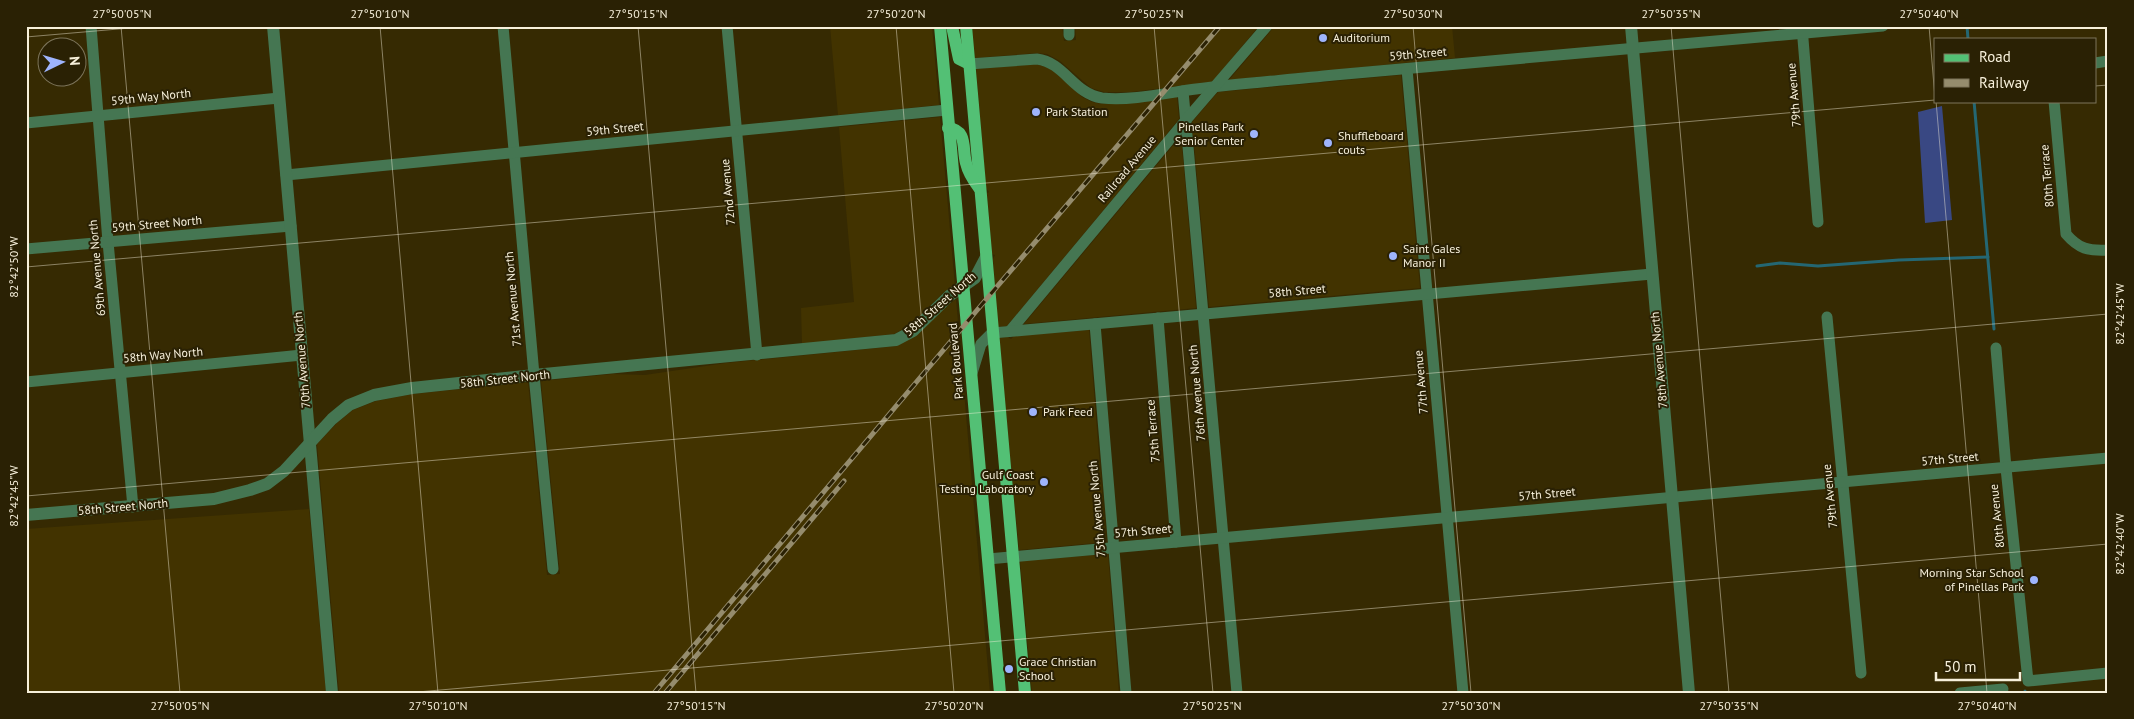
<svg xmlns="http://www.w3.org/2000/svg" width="2134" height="719" font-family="'PT Sans',sans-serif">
	<rect width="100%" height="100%" fill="#362a02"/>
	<!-- built -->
	<g fill="#423300">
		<polygon points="830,26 932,26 939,105 838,115"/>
		<polygon points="972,26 1062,26 1064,41 1076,40 1075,26 1259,26 1212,82 1131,92 1104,92 1091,88 1060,61 1047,54 1036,53 975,58"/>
		<polygon points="1275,26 1452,26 1455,58 1229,80"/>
		<polygon points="1036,64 1052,69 1082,97 1092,102 1102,104 1177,97 1179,119 1007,326 998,327 993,259 995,255 992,254 987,193 989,192 986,188 976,69"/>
		<polygon points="1401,75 1420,288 1209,307 1192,122 1218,92"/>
		<polygon points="940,117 955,286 944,292 909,326 894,334 802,344 801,308 854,302 839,127"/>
		<polygon points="1181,136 1196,308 1024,324"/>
		<polygon points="956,299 990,693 339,693 317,444 337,423 353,410 376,401 413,394 528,382 547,575 560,574 541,381 613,374 645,375 726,363 897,346"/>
		<polygon points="1089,330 1106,542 1019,550 999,338 1008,337 1011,339 1014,336"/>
		<polygon points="309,509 326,693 26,693 26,529"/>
		<polygon points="1108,554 1119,693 1032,693 1020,561"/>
	</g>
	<!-- green -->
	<polygon fill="#394883" points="1942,106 1952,220 1925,223 1918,112"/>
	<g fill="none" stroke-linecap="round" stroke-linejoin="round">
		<!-- stream -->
		<g stroke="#246773" stroke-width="3">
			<polyline points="1967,26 1968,39"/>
			<polyline points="1974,101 1994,329"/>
			<polyline points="1757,266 1780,263 1818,266 1899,260 1988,257"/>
			<polyline points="2025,691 2025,693"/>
		</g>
		<!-- minor -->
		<g stroke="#457652" stroke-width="11">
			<polyline points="91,26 108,242 133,507"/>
			<polyline points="503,26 534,375 553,569"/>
			<polyline points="727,26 757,355"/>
			<polyline points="1069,26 1069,35"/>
			<polyline points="1802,27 1818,222"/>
			<polyline points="2095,63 2108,61"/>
			<path d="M969 64 1037 59C1064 62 1074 94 1102 98 1132 101 1166 93 1196 89 1242 83 1288 80 1334 75 1517 58 1700 43 1883 26"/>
			<polyline points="1407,69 1463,693"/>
			<polyline points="1183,91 1237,693"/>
			<path d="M2054 101 2066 234C2079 249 2088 251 2108 250"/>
			<polyline points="26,123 279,98"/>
			<polyline points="286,175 947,110"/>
			<polyline points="26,249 291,226"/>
			<polyline points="1827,317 1861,673"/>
			<polyline points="1158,318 1176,542"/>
			<polyline points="1095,324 1126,693"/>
			<polyline points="1010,331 1186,120 1267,26"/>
			<polyline points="1996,348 2006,468 2028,681 2108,673"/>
			<polyline points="972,373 981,344 992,333 1652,274"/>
			<polyline points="26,382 302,355"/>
			<polyline points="988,559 2108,458"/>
			<polyline points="1960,693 2003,689"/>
		</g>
		<!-- tertiary -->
		<g stroke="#457652" stroke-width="12">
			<polyline points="273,26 332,693"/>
			<polyline points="1631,26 1689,693"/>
			<polyline points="26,515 214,499 250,490 267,484 284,471 332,419 349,405 374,395 412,388 534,375 896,340 913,331 949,296 975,278 986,257"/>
		</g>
		<!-- primary -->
		<g stroke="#53c075" stroke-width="12">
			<polyline points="940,26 1000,693"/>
			<polyline points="952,26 959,59 969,64"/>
			<polyline points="966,26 1025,693"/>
			<path d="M948 128C968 130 962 149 966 163 968 172 973 180 979 188"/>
		</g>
		<!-- rail casing -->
		<g stroke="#958c6d" stroke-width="5">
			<g id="rail">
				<polyline points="654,693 989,296 1220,26"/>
				<polyline points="665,693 844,481"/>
			</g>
		</g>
		<!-- rail -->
		<use href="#rail" stroke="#2a2104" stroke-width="3" stroke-dasharray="9" stroke-linecap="butt"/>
	</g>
	<!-- ticks -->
	<path fill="none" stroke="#f7f0db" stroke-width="1" stroke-opacity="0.45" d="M121 26 180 693M380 26 438 693M638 26 696 693M896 26 954 693M1154 26 1213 693M1413 26 1471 693M1671 26 1729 693M1929 26 1935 98M26 37 153 26M2095 86 2108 85M1936 101 1987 693M26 267 1935 100M26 496 2108 314M406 693 2108 544"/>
	<!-- markers -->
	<g fill="#9eb4fd" stroke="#2a2104" stroke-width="2">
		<circle cx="1323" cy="38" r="5"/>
		<circle cx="1036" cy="112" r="5"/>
		<circle cx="1254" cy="134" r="5"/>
		<circle cx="1328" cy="143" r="5"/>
		<circle cx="1393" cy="256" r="5"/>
		<circle cx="1033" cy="412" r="5"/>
		<circle cx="1044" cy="482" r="5"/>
		<circle cx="2034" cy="580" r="5"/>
		<circle cx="1009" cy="669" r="5"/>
	</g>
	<g text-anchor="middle" stroke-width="4" stroke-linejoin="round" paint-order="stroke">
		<!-- poi labels -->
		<g font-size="12" fill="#f7f0db" stroke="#2a2104" text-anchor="start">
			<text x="1333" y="42">Auditorium</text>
			<text x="1046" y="116">Park Station</text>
			<text x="1244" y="131" text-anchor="end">Pinellas Park<tspan x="1244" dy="14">Senior Center</tspan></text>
			<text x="1338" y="140">Shuffleboard<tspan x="1338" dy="14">couts</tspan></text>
			<text x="1403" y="253">Saint Gales<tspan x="1403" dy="14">Manor II</tspan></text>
			<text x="1043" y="416">Park Feed</text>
			<text x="1034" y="479" text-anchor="end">Gulf Coast<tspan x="1034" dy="14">Testing Laboratory</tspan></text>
			<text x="2024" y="577" text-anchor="end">Morning Star School<tspan x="2024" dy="14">of Pinellas Park</tspan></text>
			<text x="1019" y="666">Grace Christian<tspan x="1019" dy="14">School</tspan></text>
		</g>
		<!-- street labels -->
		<g font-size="12" fill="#f7f0db" stroke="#2a2104">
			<text transform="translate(1418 54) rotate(-5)" y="4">59th Street</text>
			<text transform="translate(1794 95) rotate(-95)" y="4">79th Avenue</text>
			<text transform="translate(151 97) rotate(-6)" y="4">59th Way North</text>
			<text transform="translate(615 129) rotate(-6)" y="4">59th Street</text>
			<text transform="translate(1127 169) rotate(-50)" y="4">Railroad Avenue</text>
			<text transform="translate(2047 176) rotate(-95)" y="4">80th Terrace</text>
			<text transform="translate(728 192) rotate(-95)" y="4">72nd Avenue</text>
			<text transform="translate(157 224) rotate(-5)" y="4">59th Street North</text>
			<text transform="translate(97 268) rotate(-95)" y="4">69th Avenue North</text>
			<text transform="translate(1297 291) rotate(-5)" y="4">58th Street</text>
			<text transform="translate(513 299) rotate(-95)" y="4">71st Avenue North</text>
			<text transform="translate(940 304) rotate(-41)" y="4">58th Street North</text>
			<text transform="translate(163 355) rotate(-5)" y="4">58th Way North</text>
			<text transform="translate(302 360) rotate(-95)" y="4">70th Avenue North</text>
			<text transform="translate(1659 360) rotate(-95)" y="4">78th Avenue North</text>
			<text transform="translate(956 361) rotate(-95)" y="4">Park Boulevard</text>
			<text transform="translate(505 379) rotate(-6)" y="4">58th Street North</text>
			<text transform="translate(1421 382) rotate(-95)" y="4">77th Avenue</text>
			<text transform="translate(1197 393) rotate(-95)" y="4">76th Avenue North</text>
			<text transform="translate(1153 431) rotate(-95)" y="4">75th Terrace</text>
			<text transform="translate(1950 459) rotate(-5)" y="4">57th Street</text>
			<text transform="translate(1547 494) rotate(-5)" y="4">57th Street</text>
			<text transform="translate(1830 496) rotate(-96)" y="4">79th Avenue</text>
			<text transform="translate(123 507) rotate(-5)" y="4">58th Street North</text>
			<text transform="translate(1097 509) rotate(-95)" y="4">75th Avenue North</text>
			<text transform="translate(1997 516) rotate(-96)" y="4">80th Avenue</text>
			<text transform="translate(1143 531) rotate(-5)" y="4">57th Street</text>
		</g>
	</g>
	<!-- border -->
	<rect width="2134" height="719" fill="none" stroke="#2a2104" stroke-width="55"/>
	<!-- legend -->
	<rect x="1934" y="38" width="162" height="65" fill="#2a2104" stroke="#7c745a"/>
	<rect x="1944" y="54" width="25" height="8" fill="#53c075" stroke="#7c745a"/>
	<text x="1979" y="62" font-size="15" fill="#f7f0db">Road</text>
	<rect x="1944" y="79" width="25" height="8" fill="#958c6d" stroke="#7c745a"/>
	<text x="1979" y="88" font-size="15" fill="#f7f0db">Railway</text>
	<!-- north arrow -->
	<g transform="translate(62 62) rotate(85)"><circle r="24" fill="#2a2104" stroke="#7c745a"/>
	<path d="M0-4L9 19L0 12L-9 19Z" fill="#9eb4fd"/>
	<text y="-8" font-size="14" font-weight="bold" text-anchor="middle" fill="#f7f0db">N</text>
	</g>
	<!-- scale -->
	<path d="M1936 672v8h84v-8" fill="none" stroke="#f7f0db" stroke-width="2.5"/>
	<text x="1944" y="672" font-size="15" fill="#f7f0db" stroke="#2a2104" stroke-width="4" paint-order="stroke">50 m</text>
	<rect x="28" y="28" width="2078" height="664" fill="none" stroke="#f7f0db" stroke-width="2"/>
	<g font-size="12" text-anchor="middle" fill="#f7f0db">
		<text x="122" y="18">27°50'05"N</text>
		<text x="380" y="18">27°50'10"N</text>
		<text x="638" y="18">27°50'15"N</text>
		<text x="896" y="18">27°50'20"N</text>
		<text x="1154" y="18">27°50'25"N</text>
		<text x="1413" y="18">27°50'30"N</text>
		<text x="1671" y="18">27°50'35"N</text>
		<text x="1929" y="18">27°50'40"N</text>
		<text transform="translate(14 267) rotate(-90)" y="4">82°42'50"W</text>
		<text transform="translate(2120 314) rotate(-90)" y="4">82°42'45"W</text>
		<text transform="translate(14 496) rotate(-90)" y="4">82°42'45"W</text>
		<text transform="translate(2120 544) rotate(-90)" y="4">82°42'40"W</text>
		<text x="180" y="710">27°50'05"N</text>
		<text x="438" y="710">27°50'10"N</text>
		<text x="696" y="710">27°50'15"N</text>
		<text x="954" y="710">27°50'20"N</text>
		<text x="1212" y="710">27°50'25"N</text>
		<text x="1471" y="710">27°50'30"N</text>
		<text x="1729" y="710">27°50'35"N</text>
		<text x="1987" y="710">27°50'40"N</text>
	</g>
</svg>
